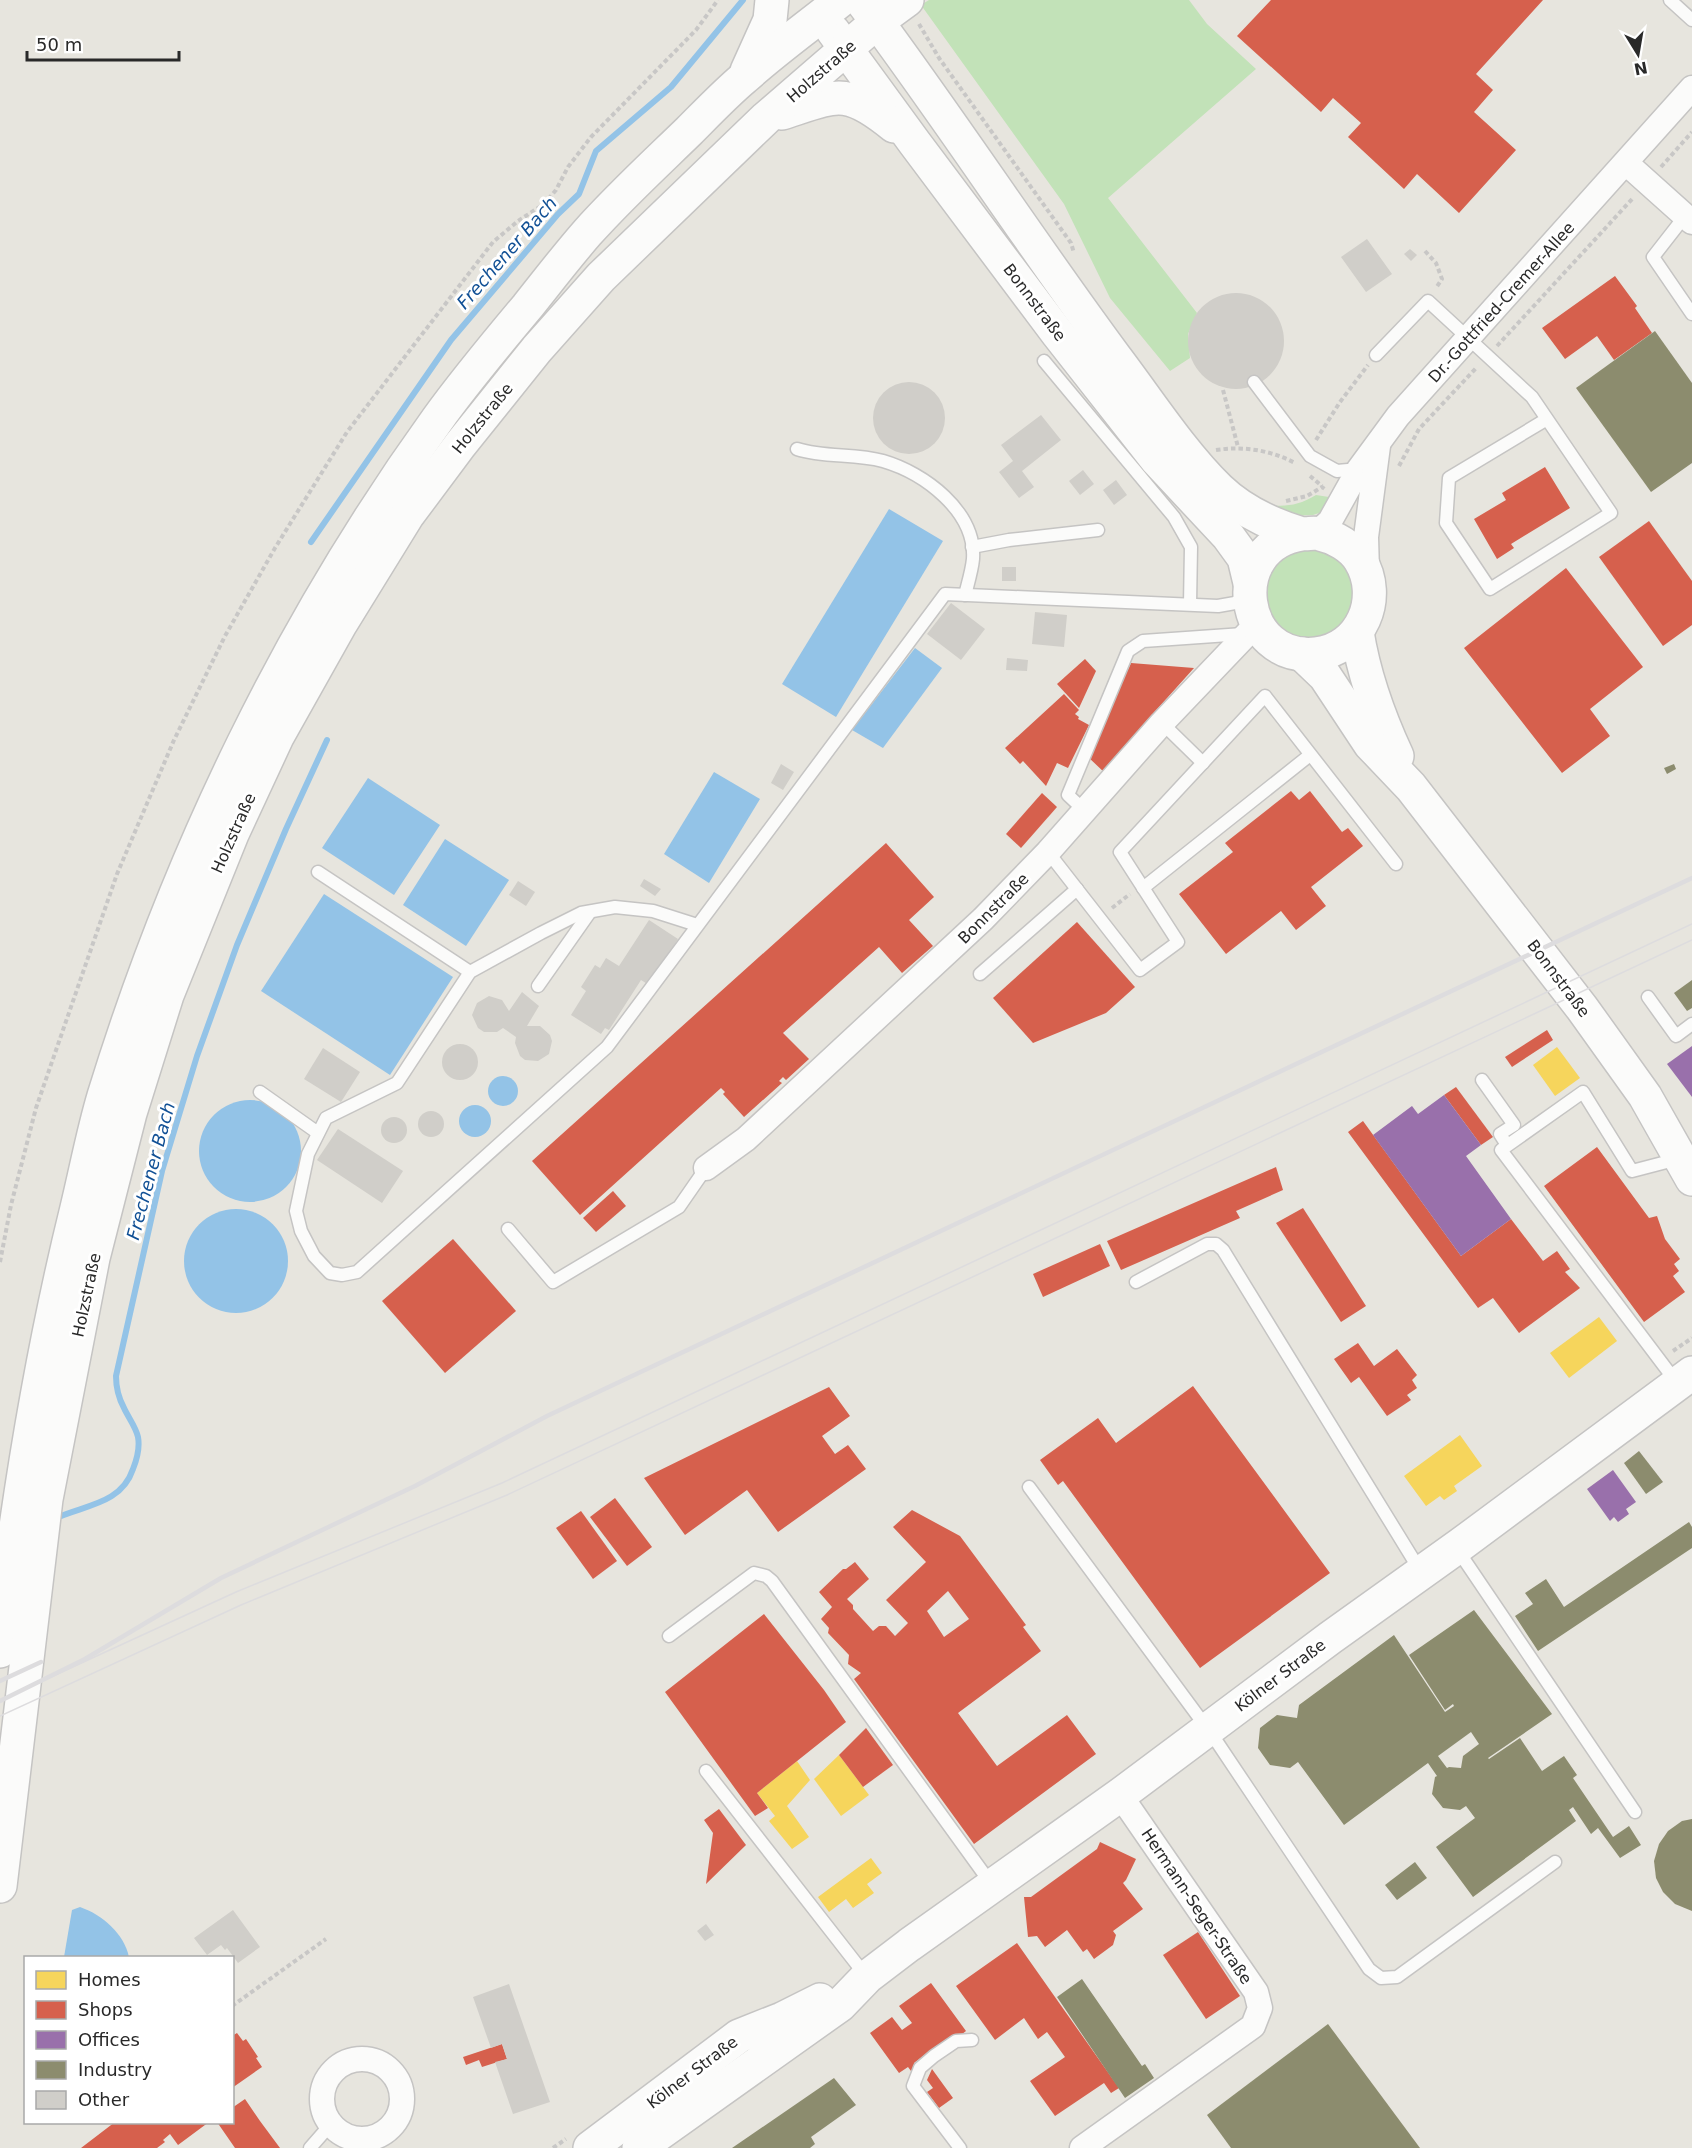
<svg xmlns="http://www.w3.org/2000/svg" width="1692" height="2148" font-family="'DejaVu Sans',sans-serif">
	<rect width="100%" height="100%" fill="#e7e5de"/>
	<!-- green -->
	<g fill="#c2e2b8">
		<polygon points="929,0 1189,0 1207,24 1256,69 1108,198 1197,313 1188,334 1190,358 1170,371 1110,298 1064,204 921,5"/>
		<path d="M1316 495 1329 497 1334 502 1328 510 1313 515 1285 516 1260 504C1283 507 1296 507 1316 495Z"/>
		<polygon points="1319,544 1355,572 1352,617 1327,636 1312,639 1296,636 1282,629 1271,617 1265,602 1268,572 1277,558"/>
	</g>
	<!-- water -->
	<g fill="#93c3e7">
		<polygon points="889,509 943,541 836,717 782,684"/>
		<polygon points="915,648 942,668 883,748 852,730"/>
		<polygon points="714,772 760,799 709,883 664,854"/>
		<polygon points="368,778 440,825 394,895 322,848"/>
		<polygon points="445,839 509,880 466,946 403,905"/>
		<polygon points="324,894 453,977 390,1075 261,991"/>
		<circle cx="503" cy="1091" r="15"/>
		<circle cx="250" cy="1151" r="51"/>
		<circle cx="475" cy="1121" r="16"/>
		<circle cx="236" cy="1261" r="52"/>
		<path d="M80 1907C103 1915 124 1934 129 1957H64L72 1910Z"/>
	</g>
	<!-- homes -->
	<g fill="#f6d55c">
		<polygon points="1557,1047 1580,1078 1555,1096 1533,1065"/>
		<polygon points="1599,1317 1617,1341 1569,1378 1550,1353"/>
		<polygon points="1460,1435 1482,1466 1454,1486 1457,1491 1444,1500 1440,1496 1426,1506 1404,1476"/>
		<polygon points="839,1755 869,1795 841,1816 814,1779"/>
		<polygon points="797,1761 810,1780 787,1806 809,1837 792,1849 769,1821 775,1816 757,1793"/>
		<polygon points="871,1858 882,1873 867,1884 874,1893 853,1908 846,1899 829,1912 818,1897"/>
	</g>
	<!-- shops -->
	<g fill="#d6604d" fill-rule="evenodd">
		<polygon points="1271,0 1543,0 1476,74 1493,90 1474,112 1516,150 1459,213 1417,174 1404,189 1348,137 1361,123 1333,98 1321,112 1237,36"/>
		<polygon points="1615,276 1637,306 1635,308 1652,333 1614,360 1597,336 1565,359 1542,328"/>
		<polygon points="1545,467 1570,508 1511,544 1514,548 1497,559 1474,519 1506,500 1502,493"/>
		<polygon points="1649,521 1692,581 1692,625 1663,646 1599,557"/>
		<polygon points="1566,568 1643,667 1590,709 1610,736 1562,773 1464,648"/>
		<polygon points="1085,659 1096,671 1079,708 1057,684"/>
		<polygon points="1131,663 1194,668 1142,726 1145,729 1106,774 1087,756"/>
		<polygon points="1064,694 1079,710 1075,714 1079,717 1078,719 1089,725 1068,768 1057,763 1046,786 1023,761 1020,764 1005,748"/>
		<polygon points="1291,791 1299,800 1310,791 1342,832 1348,828 1363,846 1311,887 1326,906 1296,930 1281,911 1226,954 1179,894 1233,852 1225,843"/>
		<polygon points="1042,793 1057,807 1021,848 1006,834"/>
		<polygon points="886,843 934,897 909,920 933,946 902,973 879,947 783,1033 809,1059 786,1080 783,1077 779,1081 782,1083 744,1117 723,1094 725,1092 721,1088 580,1215 532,1161"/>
		<polygon points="1077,922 1135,987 1106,1013 1033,1043 993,998"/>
		<polygon points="1547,1030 1553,1040 1512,1067 1505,1057"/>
		<polygon points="1456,1087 1493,1137 1481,1145 1444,1095"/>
		<polygon points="1363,1121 1461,1256 1511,1219 1543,1261 1557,1251 1570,1269 1565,1272 1580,1288 1519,1333 1493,1298 1478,1308 1348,1132"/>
		<polygon points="1597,1147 1649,1218 1657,1216 1665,1239 1680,1259 1674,1264 1679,1271 1673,1276 1685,1292 1644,1322 1544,1186"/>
		<polygon points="1276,1167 1283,1190 1236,1211 1240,1218 1121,1270 1107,1241"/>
		<polygon points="613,1191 626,1206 596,1232 583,1218"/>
		<polygon points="1303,1208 1366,1306 1341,1322 1276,1223"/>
		<polygon points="453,1239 516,1311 445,1373 382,1301"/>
		<polygon points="1100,1244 1110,1266 1043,1297 1033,1274"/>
		<polygon points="1358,1343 1374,1366 1397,1349 1417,1375 1412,1380 1417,1388 1407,1395 1411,1400 1387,1416 1359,1377 1351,1383 1334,1359"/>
		<polygon points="1193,1386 1330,1573 1200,1668 1063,1481 1058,1485 1040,1460 1098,1418 1116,1443"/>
		<polygon points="829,1387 850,1416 822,1436 835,1454 848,1445 866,1469 778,1532 747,1490 685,1535 644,1478"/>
		<polygon points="615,1498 652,1547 627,1566 590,1517"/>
		<path d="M912 1510 960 1536 1026 1625 1023 1627 1041 1651 958 1713 997 1766 1067 1715 1096 1754 974 1844 854 1679 861 1673 848 1664 849 1655 828 1633 829 1628 821 1619 832 1607 819 1592 843 1569H846L855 1562 869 1579 847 1599 853 1605V1609L873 1631 879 1626H886L895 1636 908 1623 886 1600 926 1562 893 1527ZM948 1591 969 1619 944 1637 927 1611Z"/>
		<polygon points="581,1511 617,1561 593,1579 556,1528"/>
		<polygon points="764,1614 824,1690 846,1722 757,1793 768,1808 755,1816 665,1692"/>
		<polygon points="866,1728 893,1765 863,1787 839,1755"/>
		<polygon points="719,1809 746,1845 706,1884 713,1833 704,1820"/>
		<polygon points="1100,1842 1136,1859 1126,1880 1123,1883 1143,1909 1113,1931 1116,1935 1113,1945 1094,1959 1087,1949 1083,1952 1067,1930 1045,1947 1037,1936 1028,1937 1024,1897 1031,1897 1097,1849"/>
		<polygon points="1198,1932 1240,1996 1206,2019 1163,1955"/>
		<polygon points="1017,1943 1119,2088 1111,2093 1104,2083 1055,2116 1030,2081 1065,2057 1047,2032 1038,2039 1024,2018 995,2040 956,1986"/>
		<polygon points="931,1983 966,2031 949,2044 936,2050 934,2048 914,2063 917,2066 914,2075 908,2067 899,2073 870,2033 892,2017 902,2030 912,2023 899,2006"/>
		<polygon points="237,2033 243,2041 246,2039 258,2057 256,2058 262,2067 232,2088 232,2036"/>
		<polygon points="502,2044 507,2059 482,2067 479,2060 466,2065 463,2057"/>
		<polygon points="932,2069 953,2098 939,2108 927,2092 933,2088 927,2080"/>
		<polygon points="245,2099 260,2121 280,2148 235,2148 217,2122 232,2122 232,2108"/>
		<polygon points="115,2122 209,2122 178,2145 170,2134 163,2140 165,2142 157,2148 81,2148"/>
	</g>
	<!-- offices -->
	<g fill="#9970ab">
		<polygon points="1692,1046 1692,1097 1667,1064"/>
		<polygon points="1444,1095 1481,1145 1466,1156 1511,1219 1461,1256 1373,1135 1412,1106 1418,1114"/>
		<polygon points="1613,1470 1636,1502 1626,1509 1629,1514 1618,1522 1614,1517 1610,1521 1587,1489"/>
	</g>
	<!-- industry -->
	<g fill="#8c8c6e" fill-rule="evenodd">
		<polygon points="1655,331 1692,383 1692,463 1651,492 1576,388"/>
		<polygon points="1674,764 1676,769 1667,774 1664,768"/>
		<polygon points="1692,980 1692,1008 1687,1011 1674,993"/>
		<polygon points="1639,1451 1663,1482 1646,1494 1624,1463"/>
		<polygon points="1689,1522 1692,1527 1692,1548 1538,1651 1515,1616 1533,1604 1525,1593 1546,1579 1564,1607"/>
		<path d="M1474 1610 1552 1714 1488 1758 1489 1759 1520 1738 1542 1771 1564 1756 1577 1775 1573 1778 1613 1837 1629 1826 1641 1845 1620 1858 1598 1828 1591 1834 1573 1807 1569 1810 1576 1821 1473 1897 1436 1847 1475 1818 1466 1806 1460 1810 1443 1808 1432 1794 1435 1777 1437 1776 1428 1763 1344 1825 1298 1762 1290 1768 1270 1765 1258 1748 1260 1728 1277 1715 1297 1718 1299 1705 1394 1635 1445 1712 1454 1706 1453 1704 1445 1710 1409 1655ZM1471 1732 1479 1744 1463 1756 1461 1768 1449 1767 1447 1768 1438 1756Z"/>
		<polygon points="1692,1819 1692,1911 1675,1904 1663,1892 1656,1878 1654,1861 1659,1844 1668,1831 1682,1821"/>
		<polygon points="1415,1862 1427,1878 1397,1900 1385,1885"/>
		<polygon points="1082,1979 1142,2066 1145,2064 1154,2078 1125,2098 1057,1997"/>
		<polygon points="1328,2024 1420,2148 1231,2148 1207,2115"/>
		<polygon points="834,2078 856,2105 811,2137 815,2144 810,2148 732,2148"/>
	</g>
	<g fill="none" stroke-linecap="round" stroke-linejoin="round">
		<!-- stream -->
		<g stroke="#93c3e7" stroke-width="6">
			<polyline points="311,542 451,340 558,214 579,194 596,151 671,87 743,0"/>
			<path d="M54 1519C83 1505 121 1505 133 1469 137 1459 140 1448 138 1437 136 1427 128 1417 124 1408 118 1397 116 1388 116 1376L162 1171 197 1056 237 945 286 829 327 740"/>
		</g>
	</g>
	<!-- building -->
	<g fill="#d0cec9">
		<polygon points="1367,239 1392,274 1366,292 1341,257"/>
		<polygon points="1410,249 1417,255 1411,261 1404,254"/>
		<circle cx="1236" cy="341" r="48"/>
		<circle cx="909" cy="418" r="36"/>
		<polygon points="1041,415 1061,440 1022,471 1034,487 1019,498 999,472 1013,461 1001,445"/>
		<polygon points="1083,470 1094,484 1080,495 1069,481"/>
		<polygon points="1116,480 1127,495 1114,505 1103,490"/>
		<rect x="1002" y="567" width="14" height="14"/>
		<polygon points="951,603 985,629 961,660 927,634"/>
		<polygon points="1035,612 1067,615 1064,647 1032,644"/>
		<polygon points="1007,658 1028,660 1027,671 1006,670"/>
		<polygon points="781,764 794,772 783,790 771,783"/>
		<polygon points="644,879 661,889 655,896 640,886"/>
		<polygon points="518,881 535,892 526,906 509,895"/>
		<polygon points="649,920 678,939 649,985 641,980 609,1030 605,1028 601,1034 571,1015 586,991 581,987 595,965 600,968 606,958 619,966"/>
		<polygon points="522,992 539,1006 527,1026 540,1026 550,1035 552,1041 549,1054 538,1061 525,1060 520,1056 515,1043 516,1037 503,1028 497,1032 484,1032 478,1028 472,1015 477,1003 489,996 502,1000 509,1011"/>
		<circle cx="460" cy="1062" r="18"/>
		<polygon points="323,1048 360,1072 341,1102 304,1079"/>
		<circle cx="431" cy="1124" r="13"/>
		<circle cx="394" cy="1130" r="13"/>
		<polygon points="338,1129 403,1171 382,1203 317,1160"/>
		<polygon points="233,1910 260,1947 238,1963 227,1948 225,1950 221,1945 207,1955 194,1938"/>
		<polygon points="706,1924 714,1935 705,1941 697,1931"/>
		<polygon points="509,1984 550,2102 513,2114 495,2062 507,2059 502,2044 491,2048 473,1997"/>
	</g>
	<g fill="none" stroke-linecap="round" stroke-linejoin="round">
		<!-- lane casing -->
		<g stroke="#c5c4c3" stroke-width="15">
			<g id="lane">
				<polyline points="1670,0 1692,20"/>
				<polyline points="1685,216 1653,257 1692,314"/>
				<polyline points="1376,355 1428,301 1532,397 1611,513 1490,589 1446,523 1449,478 1547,419"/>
				<polyline points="1044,361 1174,517 1191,547 1190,604"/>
				<polyline points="1254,382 1310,456 1337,471 1359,469"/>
				<path d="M797 449C825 458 855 453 883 461 924 473 976 511 973 559 972 570 968 583 965 595"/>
				<polyline points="972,547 1009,540 1098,530"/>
				<polyline points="1162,723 1203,763"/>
				<polyline points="1085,811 1068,795 1128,651 1143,641 1243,634"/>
				<polyline points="1048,852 1140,970 1178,942 1120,852 1265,696 1396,864"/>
				<polyline points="318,872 470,972"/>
				<polyline points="1143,888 1310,755"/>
				<polyline points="697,925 653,911 615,907 581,913 541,933 470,972 397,1083 326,1118 308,1154 296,1211 301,1231 314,1256 330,1273 342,1275 357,1272 607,1047 945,594 1218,606 1235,603 1247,596"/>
				<polyline points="980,974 1077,889"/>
				<polyline points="538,986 590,912"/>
				<polyline points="1648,997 1676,1036 1692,1024"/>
				<polyline points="1482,1080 1514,1125 1500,1134 1507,1145"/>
				<polyline points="260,1092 318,1133"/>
				<polyline points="508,1229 553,1282 679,1207 706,1168"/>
				<polyline points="1136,1282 1207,1244 1216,1244 1223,1250 1421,1572"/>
				<polyline points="1677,1383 1501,1150 1583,1092 1632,1171 1678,1159"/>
				<polyline points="1029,1487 1215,1739 1369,1969 1381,1978 1397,1977 1555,1862"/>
				<polyline points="1457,1549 1635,1812"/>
				<polyline points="669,1636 754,1573 766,1576 772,1581 992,1885"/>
				<polyline points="706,1771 866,1976"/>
				<polyline points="310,2148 331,2124"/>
				<polyline points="960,2148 913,2086 920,2068 934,2056 956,2041 972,2040"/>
			</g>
		</g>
		<!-- street casing -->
		<g stroke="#c5c4c3" stroke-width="27">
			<g id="street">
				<polyline points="1626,163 1692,222"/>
				<polyline points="1317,533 1330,521 1359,469 1398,416 1692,88"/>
				<polyline points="1367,572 1366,537 1378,446"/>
				<polyline points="706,1168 746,1139 983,919 1048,852 1162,723 1247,634 1258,626"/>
				<circle cx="362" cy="2099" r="40"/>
				<polyline points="1082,2148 1253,2026 1260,2008 1256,1992 1120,1795"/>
			</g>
		</g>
		<!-- secondary casing -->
		<g stroke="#c5c4c3" stroke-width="36">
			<g id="secondary">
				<path d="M864 4C950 119 1029 241 1115 357 1147 399 1181 452 1219 489 1241 510 1270 524 1299 533 1306 535 1313 532 1320 534 1335 537 1352 547 1360 560 1383 597 1362 649 1316 654 1239 662 1223 546 1302 534"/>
				<polyline points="833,31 914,142 1058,334 1157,460 1228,536 1244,558 1250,583"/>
				<polyline points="747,71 770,20 772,0"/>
				<path d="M782 113C837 95 846 87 894 126"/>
				<path d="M1357 632C1364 676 1378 715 1397 756"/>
				<polyline points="1302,654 1325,676 1370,744 1411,787 1582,1008 1645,1096 1692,1179"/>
				<path d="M0 1651C17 1502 41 1354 77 1208 86 1171 93 1133 104 1096 178 855 290 624 437 420 465 381 496 344 527 307 547 282 566 257 587 233 619 197 655 164 689 131 707 113 725 94 744 78 775 50 809 26 841 0"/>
				<polyline points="0,1886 46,1499 93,1258 130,1113 167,995 232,834 277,737 341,623 407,516 460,445 537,349 601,277 766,118 877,22 907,0"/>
				<polyline points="590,2148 739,2036 782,2019 820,2000"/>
				<polyline points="639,2148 840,2005 867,1977 909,1945 1120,1795 1330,1638 1460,1545 1692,1373"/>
			</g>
		</g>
		<!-- path -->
		<g stroke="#c8c7c6" stroke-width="4" stroke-dasharray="4.5 3" stroke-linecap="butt">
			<polyline points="919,24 939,58 1071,243 1074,253"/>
			<polyline points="1661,167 1692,132"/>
			<polyline points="1425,251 1436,263 1442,279 1436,288"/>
			<polyline points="1497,346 1634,197"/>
			<polyline points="1223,390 1238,447"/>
			<polyline points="1316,440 1340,402 1368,365"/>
			<path d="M1216 450C1244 446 1270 450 1295 463"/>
			<polyline points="1399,466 1419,429 1477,367"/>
			<polyline points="1310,476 1322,486"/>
			<polyline points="1286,501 1307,496 1322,487 1326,490"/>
			<polyline points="1112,908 1130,894"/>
			<polyline points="0,1262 11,1205 36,1108 117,874 174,740 225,636 275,548 347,432 493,242 518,221 544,204 556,190 568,167 591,137 696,30 718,0"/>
			<polyline points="1673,1351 1692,1338"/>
			<polyline points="232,2006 326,1939"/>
			<polyline points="553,2148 566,2139"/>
		</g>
		<!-- lane -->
		<use href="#lane" stroke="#fbfbfa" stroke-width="12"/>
		<!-- street -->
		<use href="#street" stroke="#fbfbfa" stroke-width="24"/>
		<!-- secondary -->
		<use href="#secondary" stroke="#fbfbfa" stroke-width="33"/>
		<!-- tram -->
		<g stroke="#dddcde" stroke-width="1.5">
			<polyline points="51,1677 236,1592 502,1483 1692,924"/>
			<polyline points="0,1716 241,1605 507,1495 1692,940"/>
		</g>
		<!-- rail -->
		<g stroke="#dddcde" stroke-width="4.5">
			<polyline points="0,1681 41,1662"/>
			<polyline points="0,1701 85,1659 221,1578 415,1486 547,1416 1692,878"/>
		</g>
	</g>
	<g text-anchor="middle" stroke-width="6" stroke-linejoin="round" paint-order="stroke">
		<!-- street labels -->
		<g font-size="16" fill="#292929" stroke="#fff">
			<text transform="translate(821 71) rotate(-41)" y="6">Holzstraße</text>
			<text transform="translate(1035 302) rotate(53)" y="6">Bonnstraße</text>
			<text transform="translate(1501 302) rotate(-48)" y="6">Dr.-Gottfried-Cremer-Allee</text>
			<text transform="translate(482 418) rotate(-51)" y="6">Holzstraße</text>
			<text transform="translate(233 833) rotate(-66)" y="6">Holzstraße</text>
			<text transform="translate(993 908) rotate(-45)" y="6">Bonnstraße</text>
			<text transform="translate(1559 978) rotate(53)" y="6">Bonnstraße</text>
			<text transform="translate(86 1295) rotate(-78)" y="6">Holzstraße</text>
			<text transform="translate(1280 1675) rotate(-37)" y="6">Kölner Straße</text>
			<text transform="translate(1197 1906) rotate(56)" y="6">Hermann-Seger-Straße</text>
			<text transform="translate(692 2072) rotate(-37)" y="6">Kölner Straße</text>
		</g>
		<!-- water labels -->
		<g font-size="18" font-style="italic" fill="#115095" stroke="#fff">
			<text transform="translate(507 253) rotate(-49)" y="6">Frechener Bach</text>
			<text transform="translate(151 1171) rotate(-75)" y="6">Frechener Bach</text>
		</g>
	</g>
	<!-- legend -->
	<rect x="24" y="1956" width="210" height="168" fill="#ffffff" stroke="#a9a9a9" stroke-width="1.5"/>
	<rect x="36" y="1971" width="30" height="18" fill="#f6d55c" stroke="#a9a9a9" stroke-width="1.5"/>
	<text x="78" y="1986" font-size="18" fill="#292929">Homes</text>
	<rect x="36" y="2001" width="30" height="18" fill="#d6604d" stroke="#a9a9a9" stroke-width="1.5"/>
	<text x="78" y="2016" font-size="18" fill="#292929">Shops</text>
	<rect x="36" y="2031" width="30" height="18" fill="#9970ab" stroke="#a9a9a9" stroke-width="1.5"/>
	<text x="78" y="2046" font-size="18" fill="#292929">Offices</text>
	<rect x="36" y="2061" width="30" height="18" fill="#8c8c6e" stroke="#a9a9a9" stroke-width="1.5"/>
	<text x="78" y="2076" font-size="18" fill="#292929">Industry</text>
	<rect x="36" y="2091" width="30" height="18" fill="#d0cec9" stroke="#a9a9a9" stroke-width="1.5"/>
	<text x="78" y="2106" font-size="18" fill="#292929">Other</text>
	<!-- north arrow -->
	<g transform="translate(1638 54) rotate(169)" stroke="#ffffff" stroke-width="4.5" paint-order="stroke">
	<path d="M0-4.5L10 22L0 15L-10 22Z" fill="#292929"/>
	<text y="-9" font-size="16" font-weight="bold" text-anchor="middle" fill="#292929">N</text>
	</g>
	<!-- scale -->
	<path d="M27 51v9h152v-9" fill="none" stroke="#292929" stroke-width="3"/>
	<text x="36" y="51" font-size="18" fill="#292929" stroke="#ffffff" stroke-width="4.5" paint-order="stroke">50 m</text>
</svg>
